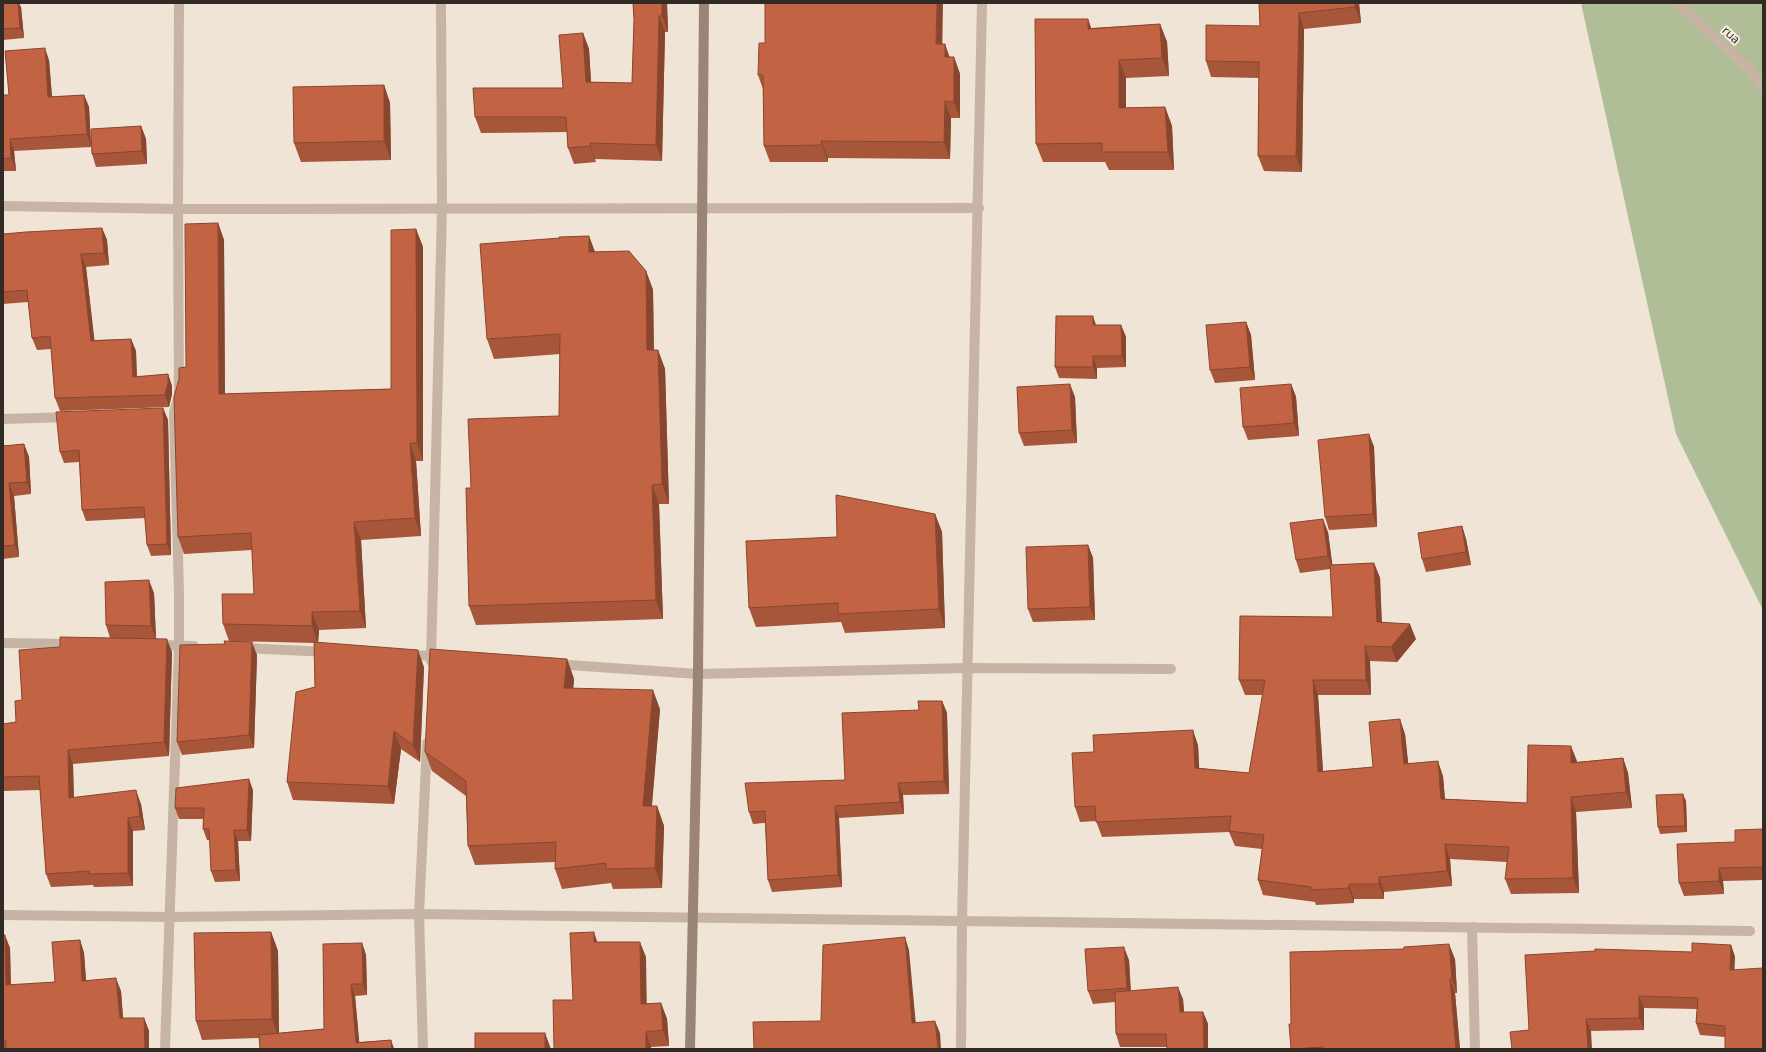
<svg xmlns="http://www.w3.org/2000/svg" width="1766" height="1052" font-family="'Noto Sans',sans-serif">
	<rect width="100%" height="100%" fill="#f0e4d7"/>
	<!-- green -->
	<polygon fill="#b0be98" points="1581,3 1763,3 1763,610 1676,434"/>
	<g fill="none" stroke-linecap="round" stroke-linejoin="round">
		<!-- street -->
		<g stroke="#c7b4a4" stroke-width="10">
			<polyline points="1678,3 1752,72 1763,88"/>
			<polyline points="3,206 178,209 979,208"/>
			<polyline points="3,419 70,417"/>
			<polyline points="3,643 74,644"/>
			<polyline points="156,645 194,646"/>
			<polyline points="242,648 328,652"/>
			<polyline points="406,655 442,656"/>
			<polyline points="431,661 442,208 441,3"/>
			<polyline points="555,664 698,674 969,668 1171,669"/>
			<polyline points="3,915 170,917 419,914 1750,931"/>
			<polyline points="1472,927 1475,1049"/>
			<polyline points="165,1049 179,646 179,593 174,413 179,395 178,209 179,3"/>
			<polyline points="423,1049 419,914 427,743"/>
			<polyline points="961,1049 962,921 982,3"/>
		</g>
		<!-- secondary -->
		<polyline stroke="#9a8475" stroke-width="10" points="690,1049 698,674 704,3"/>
	</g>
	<!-- wall -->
	<g fill="#a7563a">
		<polygon points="3,3 21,7 24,38 3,40"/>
		<polygon points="633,3 667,3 668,32 665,32 662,161 595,159 596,162 574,164 568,148 567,132 481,133 475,117 563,88 583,33 589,49 591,82 632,83 634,20"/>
		<polygon points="1259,3 1359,3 1361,23 1304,29 1302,172 1264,171 1258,156 1259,78 1211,77 1206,61 1260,26"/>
		<polygon points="1088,19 1091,28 1160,24 1167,42 1169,76 1126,78 1126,108 1165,107 1172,126 1174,170 1109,170 1105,162 1043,162 1036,144"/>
		<polygon points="765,43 945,44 949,57 954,57 960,74 960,118 951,118 950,159 828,158 828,162 770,162 764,146 763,89 758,75"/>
		<polygon points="49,60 52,97 84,95 89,107 91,147 14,151 16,171 3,171 3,95 9,95"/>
		<polygon points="384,85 390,103 391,160 301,162 294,143"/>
		<polygon points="141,126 146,139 147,164 96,167 92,154"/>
		<polygon points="218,223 224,240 225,394 391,389 416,229 423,247 423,461 416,461 421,536 361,540 366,628 319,630 318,642 424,667 420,762 401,749 394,804 293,800 287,782 315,687 314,643 229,641 223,624 254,594 252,550 184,554 178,537 186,367"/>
		<polygon points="102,228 107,240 109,265 86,267 94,340 131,339 136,351 137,377 168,374 172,386 172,394 169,407 60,411 55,398 51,349 37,350 32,338 28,302 3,304 3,234"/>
		<polygon points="589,236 595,252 646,271 653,290 654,350 658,350 665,369 669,504 659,504 663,619 476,625 469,606 471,488 559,416 560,354 494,359 487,339 560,238"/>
		<polygon points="1246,322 1251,335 1255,380 1215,383 1210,370"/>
		<polygon points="1096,325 1121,325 1126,337 1126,367 1097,368 1097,379 1059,378 1055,367"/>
		<polygon points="1291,384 1296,397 1299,436 1248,440 1243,427"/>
		<polygon points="1075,397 1077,443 1024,446 1019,433"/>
		<polygon points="163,408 168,420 171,555 151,556 147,545 145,518 86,521 82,510 79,462 64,463 60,452"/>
		<polygon points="1369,434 1374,447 1377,527 1329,530 1325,517"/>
		<polygon points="24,444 29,457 31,494 14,496 19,557 3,559 3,446"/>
		<polygon points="935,514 942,532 945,628 845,633 841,622 756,627 749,608 837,537"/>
		<polygon points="1462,526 1466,539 1471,565 1426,572 1422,559"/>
		<polygon points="1328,532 1332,565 1374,563 1380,578 1382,622 1416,639 1397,662 1370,661 1371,695 1318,695 1323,771 1373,767 1405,734 1408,764 1443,776 1445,799 1527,803 1577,761 1577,762 1623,758 1628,773 1632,808 1576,812 1579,893 1511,894 1505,879 1507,862 1450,859 1452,886 1384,892 1384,899 1354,899 1354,903 1316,905 1315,902 1263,895 1258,880 1262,849 1235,846 1229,832 1102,837 1096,821 1080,822 1075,807 1094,752 1198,745 1199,768 1249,773 1263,695 1245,695 1239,680 1333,617 1330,569 1300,573 1296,560"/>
		<polygon points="1088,545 1093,558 1095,620 1033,622 1028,609"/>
		<polygon points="154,593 156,638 172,652 169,756 73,764 74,798 141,804 145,830 133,831 133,886 94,887 93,885 51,887 46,874 40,790 3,791 3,724 16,722 22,700 60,647 110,638 106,625"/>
		<polygon points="257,655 254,748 182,755 177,742"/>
		<polygon points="567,659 574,679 573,688 660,709 652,806 657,806 664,826 662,888 613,889 611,883 562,889 555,869 555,862 475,865 468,846 466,796 432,771 425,752"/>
		<polygon points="942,701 947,713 949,794 903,795 904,814 839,818 842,887 772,892 768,880 765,823 753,824 749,812 845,780 919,710"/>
		<polygon points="253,790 251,841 238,841 240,881 215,882 211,871 210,840 207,840 203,829 203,819 179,819 175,808"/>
		<polygon points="1686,801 1687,832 1660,834 1658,827"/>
		<polygon points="1763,829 1763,880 1723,881 1724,894 1684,896 1679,883 1735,842"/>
		<polygon points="271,932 278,951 279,1033 324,1029 362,943 366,955 367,995 355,996 359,1042 391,1040 394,1049 260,1049 259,1038 202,1040 196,1021"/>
		<polygon points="3,935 10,948 11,985 55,982 80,940 84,953 86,981 121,991 123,1018 144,1018 149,1031 149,1049 3,1049"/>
		<polygon points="597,942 646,957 646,1004 661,1003 667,1019 669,1046 651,1047 573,1000"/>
		<polygon points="1731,945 1735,957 1725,1037 1700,1035 1696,1023 1697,1009 1644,1008 1644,1030 1591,1031 1529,1030 1595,951 1692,952"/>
		<polygon points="1455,959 1457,993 1455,993 1460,1049 1291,1049 1291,1024"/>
		<polygon points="1129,960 1131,991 1183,999 1184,1012 1203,1012 1208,1024 1208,1049 1167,1049 1167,1047 1120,1047 1116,1034 1115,1002 1093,1004 1088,991"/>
	</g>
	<!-- shaded-wall -->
	<g fill="#88462f">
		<polygon points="18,3 19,3 21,7 24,38 20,28"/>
		<polygon points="662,3 667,3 668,32 662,16"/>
		<polygon points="937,3 943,3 942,61 936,44"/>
		<polygon points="1355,3 1359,3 1361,23 1355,7"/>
		<polygon points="1299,13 1304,29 1302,172 1296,156"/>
		<polygon points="659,16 665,32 662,161 656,145"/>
		<polygon points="1088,19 1094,37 1088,29"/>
		<polygon points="1160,24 1167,42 1169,76 1162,58"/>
		<polygon points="583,33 589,49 592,98 586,82"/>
		<polygon points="945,44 951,61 945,57"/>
		<polygon points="45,48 49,60 53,110 48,97"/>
		<polygon points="954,57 960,74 960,118 954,102"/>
		<polygon points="1119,60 1126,78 1126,126 1119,108"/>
		<polygon points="384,85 390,103 391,160 384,141"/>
		<polygon points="84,95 89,107 91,147 87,134"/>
		<polygon points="945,101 951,118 950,159 944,142"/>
		<polygon points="1165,107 1172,126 1174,170 1168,152"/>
		<polygon points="141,126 146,139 147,164 142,151"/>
		<polygon points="10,139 14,151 16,171 11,158"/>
		<polygon points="821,141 828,158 828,162 822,145"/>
		<polygon points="590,143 595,159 596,162 590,146"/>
		<polygon points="218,223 224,240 225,412 219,394"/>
		<polygon points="102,228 107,240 109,265 104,253"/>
		<polygon points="416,229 423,247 423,461 417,443"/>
		<polygon points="589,236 596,255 589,252"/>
		<polygon points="81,254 86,267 96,353 91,341"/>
		<polygon points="646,271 653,290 654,370 647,350"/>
		<polygon points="1093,316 1097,328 1093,325"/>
		<polygon points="1246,322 1251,335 1255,380 1250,367"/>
		<polygon points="1121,325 1126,337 1126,367 1122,356"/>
		<polygon points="131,339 136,351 137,390 133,377"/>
		<polygon points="658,350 665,369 669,504 662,484"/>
		<polygon points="1093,356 1097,368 1097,379 1093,367"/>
		<polygon points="168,374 172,386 172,394 169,407 165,395"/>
		<polygon points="1070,384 1075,397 1077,443 1072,430"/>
		<polygon points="1291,384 1296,397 1299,436 1294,423"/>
		<polygon points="163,408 168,420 171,555 167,544"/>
		<polygon points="1369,434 1374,447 1377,527 1373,514"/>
		<polygon points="410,443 416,461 421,536 415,518"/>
		<polygon points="24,444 29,457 31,494 27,482"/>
		<polygon points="9,483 14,496 19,557 15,545"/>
		<polygon points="652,485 659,504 663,619 656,600"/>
		<polygon points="935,514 942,532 945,628 939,609"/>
		<polygon points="1323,519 1328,532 1333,569 1328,556"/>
		<polygon points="354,522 361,540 366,628 360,611"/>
		<polygon points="1462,526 1466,539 1471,565 1466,552"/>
		<polygon points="1088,545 1093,558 1095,620 1090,607"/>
		<polygon points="1374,563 1380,578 1382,637 1377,622"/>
		<polygon points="149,580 154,593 156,639 151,626"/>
		<polygon points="312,612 319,630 318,644 312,626"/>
		<polygon points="1410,624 1416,639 1397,662 1391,647"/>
		<polygon points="167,639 172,652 169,756 164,742"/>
		<polygon points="252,642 257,655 254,748 249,735"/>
		<polygon points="1365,646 1370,661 1371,695 1366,680"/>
		<polygon points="418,650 424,667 420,762 413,745"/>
		<polygon points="567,659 574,679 572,707 564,688"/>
		<polygon points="1313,680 1318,695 1324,787 1318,772"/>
		<polygon points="653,690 660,709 650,826 643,806"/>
		<polygon points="942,701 947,713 949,794 944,781"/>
		<polygon points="1400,719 1405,734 1410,779 1404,764"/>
		<polygon points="1193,730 1198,745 1200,783 1195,768"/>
		<polygon points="394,731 401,749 394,804 388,786"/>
		<polygon points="1571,746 1577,761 1576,778 1571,763"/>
		<polygon points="68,750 73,764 74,812 69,798"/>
		<polygon points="1623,758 1628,773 1632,808 1626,792"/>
		<polygon points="1438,761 1443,776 1446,814 1441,799"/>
		<polygon points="249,779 253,790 251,841 247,830"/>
		<polygon points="898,783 903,795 904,814 900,802"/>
		<polygon points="136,790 141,804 145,830 140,816"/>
		<polygon points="1683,794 1686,801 1687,832 1685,826"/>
		<polygon points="1571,797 1576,812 1579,893 1573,878"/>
		<polygon points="657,806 664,826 662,888 655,868"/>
		<polygon points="835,806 839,818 842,887 838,875"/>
		<polygon points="128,818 133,831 133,886 128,873"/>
		<polygon points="234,830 238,841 240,881 236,870"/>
		<polygon points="1445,844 1450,859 1452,886 1447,871"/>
		<polygon points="1719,868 1723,881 1724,894 1719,881"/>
		<polygon points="1379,877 1384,892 1384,899 1379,884"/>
		<polygon points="1349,884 1354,899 1354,903 1349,888"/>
		<polygon points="271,932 278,951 279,1038 272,1019"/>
		<polygon points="594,932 599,947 594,942"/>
		<polygon points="5,935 10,948 11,998 6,985"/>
		<polygon points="905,937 909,950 917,1036 912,1023"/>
		<polygon points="80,940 84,953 87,994 82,981"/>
		<polygon points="640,942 646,957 647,1020 641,1004"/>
		<polygon points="362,943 366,955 367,995 363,984"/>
		<polygon points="1449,944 1455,959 1457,993 1452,978"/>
		<polygon points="1731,945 1735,957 1734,982 1730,970"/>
		<polygon points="1124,947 1129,960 1131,1001 1127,988"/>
		<polygon points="116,978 121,991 124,1031 120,1018"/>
		<polygon points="1450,979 1455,993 1460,1049 1456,1049"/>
		<polygon points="351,984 355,996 360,1049 356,1043"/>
		<polygon points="1178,987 1183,999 1185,1024 1180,1012"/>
		<polygon points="1639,996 1644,1008 1644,1030 1639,1018"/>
		<polygon points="661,1003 667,1019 669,1046 663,1030"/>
		<polygon points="1203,1012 1208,1024 1208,1049 1204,1049"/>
		<polygon points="144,1018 149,1031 149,1049 145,1049"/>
		<polygon points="1586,1019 1591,1031 1592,1049 1588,1049"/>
		<polygon points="935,1021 940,1033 941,1049 938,1049"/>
		<polygon points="646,1032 651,1047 651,1049 646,1049"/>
		<polygon points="545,1033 551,1049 545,1049"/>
		<polygon points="391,1040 394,1049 392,1049"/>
	</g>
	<!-- building -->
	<g fill="#c26443" stroke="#88462f">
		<polygon points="3,3 18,3 20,28 3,29"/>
		<polygon points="633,3 662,3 662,16 659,16 656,145 590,143 590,146 568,148 566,117 475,117 473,88 563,88 559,35 583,33 586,82 632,83 634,20"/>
		<polygon points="765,3 937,3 936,44 945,44 945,57 954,57 954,102 945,101 944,142 821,141 822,145 764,146 763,75 758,75 759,43 765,43"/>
		<polygon points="1259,3 1355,3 1355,7 1299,13 1296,156 1258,156 1259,62 1206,61 1206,25 1260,26"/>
		<polygon points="1035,19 1088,19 1088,29 1160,24 1162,58 1119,60 1119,108 1165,107 1168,152 1102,152 1102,143 1036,144"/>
		<polygon points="45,48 48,97 84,95 87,134 10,139 11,158 3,159 3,95 9,95 5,51"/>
		<polygon points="384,85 384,141 294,143 293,87"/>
		<polygon points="141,126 142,151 92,154 91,129"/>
		<polygon points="218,223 219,394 391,389 391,230 416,229 417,443 410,443 415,518 354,522 360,611 312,612 312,626 223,624 222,594 254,594 251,533 178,537 174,397 179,379 179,368 186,367 185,224"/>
		<polygon points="102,228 104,253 81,254 91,341 131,339 133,377 168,374 168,382 165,395 55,398 50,336 32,338 27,290 3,292 3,234 26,232"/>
		<polygon points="589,236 589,252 629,251 646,271 647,350 658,350 662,484 652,485 656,600 469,606 466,488 471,488 468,419 559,416 560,334 487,339 480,244 560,238 559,237"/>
		<polygon points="1056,316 1093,316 1093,325 1121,325 1122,356 1093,356 1093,367 1055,367"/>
		<polygon points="1246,322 1250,367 1210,370 1206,325"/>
		<polygon points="1070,384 1072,430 1019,433 1017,387"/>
		<polygon points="1291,384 1294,423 1243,427 1240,388"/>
		<polygon points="163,408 167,544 147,545 144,508 142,507 82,510 79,450 60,452 56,412"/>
		<polygon points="1369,434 1373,514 1325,517 1318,440"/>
		<polygon points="24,444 27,482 9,483 15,545 3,546 3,446"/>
		<polygon points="836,495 935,514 939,609 838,614 838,603 749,608 746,541 837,537"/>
		<polygon points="1323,519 1328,556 1296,560 1290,523"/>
		<polygon points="1462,526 1466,552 1422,559 1418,533"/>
		<polygon points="1088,545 1090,607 1028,609 1026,547"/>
		<polygon points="1374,563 1377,622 1410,624 1391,647 1365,646 1366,680 1313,680 1318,772 1373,767 1369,722 1400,719 1404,764 1438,761 1441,799 1527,803 1528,745 1571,746 1571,763 1623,758 1626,792 1571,797 1573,878 1505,879 1509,847 1445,844 1447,871 1379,877 1379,884 1349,884 1349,888 1311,890 1311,887 1258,880 1264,835 1229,831 1231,816 1096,822 1095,806 1075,807 1072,753 1094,752 1093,735 1193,730 1195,768 1249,773 1265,680 1239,680 1240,616 1333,617 1330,565"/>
		<polygon points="149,580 151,626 106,625 105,582"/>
		<polygon points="60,637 167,639 164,742 68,750 69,798 136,790 140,816 128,818 128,873 89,874 89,871 46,874 39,776 3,777 3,724 16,722 15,701 22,700 19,650 60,647"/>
		<polygon points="224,641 252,642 249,735 177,742 180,645 225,644"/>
		<polygon points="314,642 418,650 413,745 394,731 388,786 287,782 296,692 315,687"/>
		<polygon points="430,649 567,659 564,688 653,690 643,806 657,806 655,868 606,869 606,863 555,869 556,842 468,846 466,781 425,752"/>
		<polygon points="918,701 942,701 944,781 898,783 900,802 835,806 838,875 768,880 765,811 749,812 745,783 845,780 842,713 919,710"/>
		<polygon points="249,779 247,830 234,830 236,870 211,871 209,829 203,829 204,808 175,808 176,788"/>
		<polygon points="1683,794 1685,826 1658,827 1656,795"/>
		<polygon points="1763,829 1763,867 1719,868 1719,881 1679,883 1677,844 1735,842 1735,830"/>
		<polygon points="271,932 272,1019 196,1021 194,933"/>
		<polygon points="594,932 594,942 640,942 641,1004 661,1003 663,1030 646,1032 646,1049 554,1049 553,1000 573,1000 570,933"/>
		<polygon points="3,935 5,935 6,985 55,982 52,942 80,940 82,981 116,978 120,1018 144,1018 145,1049 6,1049 6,1041 3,1041"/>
		<polygon points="905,937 912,1023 935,1021 938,1049 754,1049 753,1022 821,1021 823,945"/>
		<polygon points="362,943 363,984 351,984 356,1043 391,1040 392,1049 260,1049 259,1035 324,1029 323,944"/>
		<polygon points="1692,943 1731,945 1730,970 1763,968 1763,1049 1725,1049 1725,1026 1696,1023 1698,998 1639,996 1639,1018 1586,1019 1588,1049 1512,1049 1510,1032 1529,1030 1525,955 1595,951 1595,949 1692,952"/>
		<polygon points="1449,944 1452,978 1450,979 1456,1049 1323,1049 1323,1047 1291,1049 1289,1024 1291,1024 1290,952 1404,949 1404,947"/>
		<polygon points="1124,947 1127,988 1088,991 1085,949"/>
		<polygon points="1178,987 1180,1012 1203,1012 1204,1049 1167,1049 1166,1034 1116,1034 1115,992"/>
		<rect x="475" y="1033" width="70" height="16"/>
	</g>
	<g text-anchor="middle" stroke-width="4" stroke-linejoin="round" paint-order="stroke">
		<!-- street labels -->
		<g font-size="12" fill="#322a25" stroke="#f8efe3">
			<text transform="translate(1731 35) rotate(43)" y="4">rua</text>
		</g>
	</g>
	<!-- border -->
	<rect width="1766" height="1052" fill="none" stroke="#322a25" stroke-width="8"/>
</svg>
